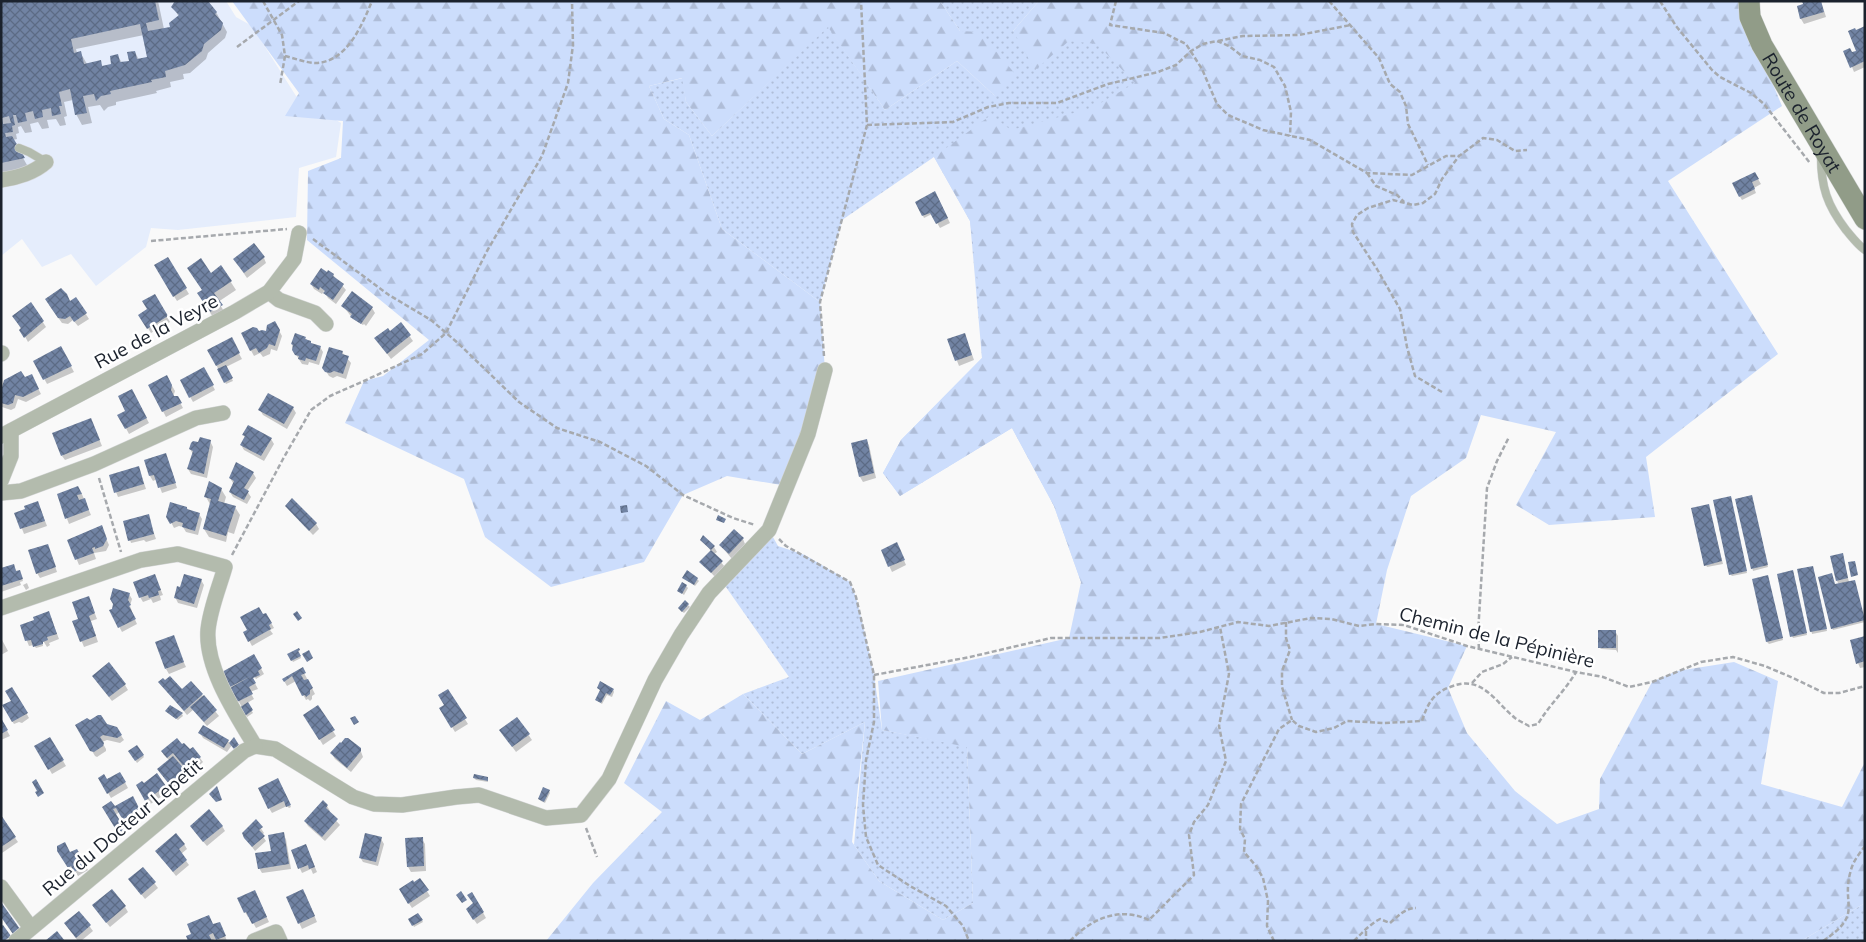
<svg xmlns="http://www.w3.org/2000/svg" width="1866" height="942" font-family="Mulish,sans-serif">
	<defs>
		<pattern id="green-dots" width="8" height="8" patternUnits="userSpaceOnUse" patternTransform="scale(1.25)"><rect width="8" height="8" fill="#ccddfc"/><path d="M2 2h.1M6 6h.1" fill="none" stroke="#afbdd8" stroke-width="1.8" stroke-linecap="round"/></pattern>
		<pattern id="forest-firs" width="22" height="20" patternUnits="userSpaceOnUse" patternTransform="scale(1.25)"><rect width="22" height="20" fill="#ccddfc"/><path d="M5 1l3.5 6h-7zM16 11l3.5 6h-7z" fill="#afbdd8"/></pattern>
		<pattern id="building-cross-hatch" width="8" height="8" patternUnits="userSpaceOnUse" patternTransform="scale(1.25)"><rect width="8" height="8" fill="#7183a3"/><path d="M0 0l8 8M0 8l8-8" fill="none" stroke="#5c6b85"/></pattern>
	</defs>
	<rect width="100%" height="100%" fill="#f9f9f9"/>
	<!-- built -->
	<polygon fill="#e5edfc" points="1,1 226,1 236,17 252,26 296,96 341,123 336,157 299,168 296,217 178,230 151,228 146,247 96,286 71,254 42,267 22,239 1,256"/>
	<!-- green -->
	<g fill="url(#green-dots)">
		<polygon points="940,1 1039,1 1013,31 1614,1 1081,582 1054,506 1012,428 900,496 883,473 901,440 982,358 970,221 934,157 842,220 820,302 722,229 689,135 664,119 649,86 683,78 686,102 712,136 828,26 885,110 957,61 995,96 960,31"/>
		<polygon points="769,530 778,546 805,555 850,582 856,597 865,634 874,675 882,730 967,746 973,903 943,920 879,881 854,845 865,722 802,754 743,694 789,677 721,580"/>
		<polygon points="1865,903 1865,941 1801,941"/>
	</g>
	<!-- forest -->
	<g fill="url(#forest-firs)">
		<polygon points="232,1 940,1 960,31 980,32 1016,75 995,96 957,61 885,110 828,27 712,136 686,102 682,78 649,86 664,119 689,135 722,229 820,302 825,370 787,486 727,476 683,495 644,562 551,587 485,537 464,479 345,423 364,381 383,376 429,340 307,240 308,171 341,158 343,121 285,116 299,93"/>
		<polygon points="1039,1 1738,1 1782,106 1668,181 1778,354 1646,457 1655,517 1549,525 1516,505 1556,432 1481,415 1466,458 1411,496 1387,570 1376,624 1467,646 1448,688 1467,733 1515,791 1557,824 1599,809 1600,779 1652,682 1677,671 1734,662 1778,681 1761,784 1842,807 1865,762 1865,903 1801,941 546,941 593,883 662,812 624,783 666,701 700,720 743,694 802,754 865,722 852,842 879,881 943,920 973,903 967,747 882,730 878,681 1069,638 1081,582 1054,506 1012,428 900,496 883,473 901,440 982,358 979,290 970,221 934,157 991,115 1011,130 1092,108 1135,83 1097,44 1069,41 1035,70 1013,31"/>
	</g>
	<!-- shadow -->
	<g fill="#0003" fill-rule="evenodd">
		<path d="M1 1H158L164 29 171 28 179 17 173 7 216 12 227 32 225 38 208 53 206 59 190 73 183 74 184 79 170 82 171 87 156 91 157 93 116 102V105L108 107 104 111 100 105 88 107 92 123 82 125 76 114 73 100 64 102 67 116 64 117 66 125 60 126 56 119 47 120 49 128 42 129 38 122 30 124 32 132 25 133 21 126 18 127 19 133 16 134 17 139 13 140 32 174 1 179ZM144 35 148 58 139 60 135 52 130 62 122 63 118 56 113 65 103 67 100 62 87 64 80 52 77 53 76 49Z"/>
		<polygon points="1803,1 1821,1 1826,17 1804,24 1801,19 1805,5"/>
		<polygon points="1865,28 1865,67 1854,72 1852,67 1852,54 1858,51 1856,31"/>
		<polygon points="1755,174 1761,184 1754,188 1756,193 1742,200 1739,195"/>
		<polygon points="938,198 950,223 940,228 932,214 924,218 917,202"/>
		<polygon points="167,258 189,294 177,301 155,266"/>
		<polygon points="264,258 266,263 247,278 234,259"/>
		<polygon points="221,267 236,290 218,302 226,314 215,320 203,302 203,291 210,274"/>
		<polygon points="333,275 346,290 336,304 328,298 324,291 322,294 314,289 311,284"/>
		<polygon points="154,295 170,322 151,333 140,315 149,310"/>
		<polygon points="76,299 89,319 78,326 73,320 68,324 62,323 49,305 70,303"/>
		<polygon points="31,304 46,327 28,342 16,320"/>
		<polygon points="343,306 372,308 375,313 366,326 364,324 363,325 353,319"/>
		<polygon points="275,323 282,336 277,351 271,349 270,354 263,357 260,353 254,356 242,334 266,332"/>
		<polygon points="401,324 413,341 391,359 379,343"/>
		<polygon points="305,338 313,345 320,347 323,352 319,365 309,362 308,365 302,364 293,350 292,344"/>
		<polygon points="231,339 242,359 226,367 233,381 226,384 209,351"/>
		<polygon points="949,340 967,340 974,360 959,366"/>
		<polygon points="61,348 74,372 47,384 35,361"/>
		<polygon points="342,352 351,363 346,379 337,376 333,378 329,376 324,368"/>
		<polygon points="204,369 215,390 193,402 181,381"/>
		<polygon points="31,375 41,394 26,402 18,399 15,408 11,410 2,407 1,395"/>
		<polygon points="167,377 175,391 173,397 177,397 183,408 166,417 150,386"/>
		<polygon points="132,391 149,423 129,434 119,415 127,411"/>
		<polygon points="293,408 296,413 287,429 263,415 260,410"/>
		<polygon points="93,424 102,446 65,460 62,456"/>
		<polygon points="244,435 271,439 274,444 264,461 244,450 241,445 245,438"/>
		<polygon points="866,440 869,445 876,478 863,482 860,477"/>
		<polygon points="210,441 213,447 207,478 191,474 188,469 194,456 190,449 199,443"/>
		<polygon points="146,460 172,472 177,488 162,493 157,479 153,481 150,476"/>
		<polygon points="139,468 146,489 118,497 116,492"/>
		<polygon points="253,473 256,478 247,491 251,497 247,504 233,497 230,492 233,483 230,478"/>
		<polygon points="221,489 226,497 224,504 235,507 240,515 234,534 228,532 226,542 209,537 204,529 211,506 206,497"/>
		<polygon points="81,492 91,515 69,524 58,494"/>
		<polygon points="1752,499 1768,567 1753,571 1736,500"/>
		<polygon points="1731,500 1747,573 1732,576 1730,574"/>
		<polygon points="286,506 316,524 319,529 313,535"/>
		<polygon points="1709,507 1723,564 1707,567 1706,565"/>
		<polygon points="40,508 47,526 24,534 16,513"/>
		<polygon points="187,508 189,511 199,514 202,519 198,535 186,532 183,527 179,526 174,528 168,516"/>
		<polygon points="148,516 156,539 146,542 144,540 131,543 125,522"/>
		<polygon points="101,527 109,545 106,551 94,553 96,559 79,565 69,540"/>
		<polygon points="743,539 745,544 732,559 721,546"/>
		<polygon points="702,540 714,547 717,552 714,554 725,567 715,577 701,562 711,551"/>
		<polygon points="899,549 906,565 892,572 882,550"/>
		<polygon points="1843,557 1849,582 1855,583 1865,622 1833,630 1832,628 1839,585 1837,581"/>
		<polygon points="13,565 17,572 20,573 23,581 20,582 21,585 1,592 1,570"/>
		<polygon points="55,566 57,572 40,578 37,573"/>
		<polygon points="1813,567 1827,631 1812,634 1798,570"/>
		<polygon points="1793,571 1807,635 1793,638 1792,636"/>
		<polygon points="155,576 163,595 160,596 161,600 153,603 151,599 143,602 140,597"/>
		<polygon points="1768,577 1783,640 1769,644 1767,642"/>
		<polygon points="684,578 697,579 699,581 695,586"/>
		<polygon points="201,580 204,585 197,608 178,603 175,597"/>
		<polygon points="27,583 29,588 26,590 23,585"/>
		<polygon points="686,586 688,588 684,595 679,591"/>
		<polygon points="129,594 132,599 130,606 132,611 131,611 137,624 122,632 111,611"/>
		<polygon points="89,598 97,619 91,621 98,642 84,647 74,622 80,620"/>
		<polygon points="688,605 690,607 684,613 680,610"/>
		<polygon points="266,614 274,628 270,630 273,634 252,646 245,633"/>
		<polygon points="51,618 59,639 49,643 50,645 47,647 42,639 43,646 36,648 34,645 29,646 21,626"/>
		<polygon points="1615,631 1618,636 1618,653 1616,650 1601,649 1599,647"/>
		<polygon points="1865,637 1865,667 1860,668 1858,663"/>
		<polygon points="1,638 8,651 1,655"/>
		<polygon points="298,649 301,658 293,662 289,655"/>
		<polygon points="181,656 186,667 169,674 166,669"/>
		<polygon points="254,656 264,674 256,679 253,675 251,676 258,689 250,692 254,699 247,703 253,713 247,717 224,673"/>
		<polygon points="302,669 315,694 312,696 312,699 310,701 308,699 306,700 296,681 287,686 283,679"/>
		<polygon points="96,681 125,685 128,690 112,701"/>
		<polygon points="160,682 182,691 202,695 219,716 207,726 193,710 187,715"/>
		<polygon points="12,688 29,718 22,723 19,722 14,724 3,706 13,701"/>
		<polygon points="598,688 613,689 614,692 612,697 607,695 602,704 596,700 601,691"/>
		<polygon points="447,691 468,724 455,732 441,709 446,706"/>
		<polygon points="318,707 336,736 323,745 305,715"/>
		<polygon points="168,713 182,714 183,716 178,720"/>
		<polygon points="517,718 532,740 516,752 504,735"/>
		<polygon points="1,720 10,736 1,740"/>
		<polygon points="77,725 106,725 116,728 124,740 120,743 107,740 102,742 106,749 106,751 97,757 95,756"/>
		<polygon points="200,733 228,741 230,744 234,739 240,748 236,750 232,745 227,752 203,738"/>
		<polygon points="50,739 66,766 52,774 36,746"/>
		<polygon points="182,746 200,758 203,762 190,774 182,766 187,776 173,788 158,770 169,760 163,754"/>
		<polygon points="137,747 144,757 137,763 130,752"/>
		<polygon points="360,749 363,757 351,772 335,759 332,754"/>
		<polygon points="120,773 128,788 111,798 99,778 107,781"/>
		<polygon points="157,775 168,792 149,805 138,786 143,784"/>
		<polygon points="474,778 488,778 488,782 476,780"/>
		<polygon points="281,785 291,807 289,808 287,806 272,813 269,808"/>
		<polygon points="549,791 550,793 545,803 541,801 539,799"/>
		<polygon points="136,803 144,819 128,827 120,812 115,815 127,834 122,838 103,807 114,807"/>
		<polygon points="327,806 330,811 329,813 340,825 325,841 308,826 305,821"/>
		<polygon points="1,818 18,842 2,853 1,853"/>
		<polygon points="256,821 264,833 262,835 266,841 255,851 245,837"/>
		<polygon points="222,826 225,831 207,846 194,831"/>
		<polygon points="283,834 286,839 291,869 262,873 259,868 272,852"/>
		<polygon points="381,839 384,844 378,866 363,862 360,857"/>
		<polygon points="422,839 425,844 426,871 411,872 408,867"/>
		<polygon points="184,844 187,849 181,854 189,865 176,876 161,857"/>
		<polygon points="306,846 317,872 313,874 311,869 302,873 292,851"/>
		<polygon points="59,850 70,854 76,850 88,870 78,876 75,871 71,873"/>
		<polygon points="143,868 158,888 145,899 133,884"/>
		<polygon points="420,880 430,896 412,908 400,890"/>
		<polygon points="257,896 269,922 256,928 250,917 248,917 245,912"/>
		<polygon points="306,896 317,922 302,929 287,897"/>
		<polygon points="475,898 486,918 477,924 470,914"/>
		<polygon points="93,906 125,907 128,912 110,927"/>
		<polygon points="79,912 93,931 81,941 78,941 68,928"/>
		<polygon points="418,914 423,922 414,927 410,919"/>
		<polygon points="213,926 222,928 227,941 218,941 217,938 211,941 192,935"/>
	</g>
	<!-- building -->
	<g fill="url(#building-cross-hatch)" fill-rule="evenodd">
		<path d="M1 1H155L159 20 146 23 148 31 170 27 169 23 179 15 171 7 175 1H208L217 12 215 14 223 23 221 30 204 44 202 51 185 65 165 71 166 77 151 80 152 82 110 91 111 94 101 96 96 101 94 94 83 96 87 113 75 115 70 89 59 92 62 106H59L61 114 52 116 51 108 42 110 43 117 35 119 33 111 25 113 27 121 18 123 16 115H13L15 125 12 126 13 132 5 133 6 137 12 136 25 158 1 163ZM140 24 147 57 137 59 135 51 127 52 129 61 120 62 118 54 110 56 111 64 102 66 101 60 84 64 81 51 74 53 71 39ZM9 116 11 123 3 124 2 118Z"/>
		<polygon points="1802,1 1821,1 1824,12 1800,19 1797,6 1803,4"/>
		<polygon points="1865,26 1865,61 1850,68 1843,51 1850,48 1852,52 1856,51 1848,31 1855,28 1856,30"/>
		<polygon points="1755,172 1759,179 1752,182 1755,189 1739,197 1732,183"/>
		<polygon points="935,191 948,218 936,224 930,213 922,216 915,202"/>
		<polygon points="254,243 265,257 244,273 233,259"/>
		<polygon points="168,257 187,288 173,297 154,265"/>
		<polygon points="201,258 211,273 221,265 232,281 214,293 223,305 210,312 197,293 202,290 187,268"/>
		<polygon points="321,268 327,272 328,270 334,274 333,276 344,284 333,300 323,293 325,291 320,287 319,290 310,284"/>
		<polygon points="61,288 67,294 70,301 76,297 87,313 74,322 70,316 65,319 58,318 45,299"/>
		<polygon points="352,291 373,307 361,324 350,317 352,314 341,306"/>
		<polygon points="155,294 168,316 147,329 138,315 147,309 142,301"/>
		<polygon points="31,302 44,321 24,338 19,330 21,328 12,316"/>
		<polygon points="275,321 280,330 275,346 269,344 267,348 259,353 256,348 250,351 241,333 253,327 257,328 259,331 262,330 266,331 267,325"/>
		<polygon points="401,322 411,335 387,354 374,338 388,328 390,331"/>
		<polygon points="295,333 306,337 305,339 311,341 311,343 321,346 316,361 306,358 305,361 298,359 299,356 295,355 292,350 293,345 291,344"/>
		<polygon points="965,333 972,355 955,361 947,339"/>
		<polygon points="232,337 240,353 216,366 207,350"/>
		<polygon points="61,346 72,366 43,380 33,361"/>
		<polygon points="329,347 343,351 342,354 349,356 343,374 334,371 330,373 325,372 322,368"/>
		<polygon points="226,365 233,378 224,383 217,369"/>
		<polygon points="204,367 214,385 189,398 180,380"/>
		<polygon points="21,371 25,377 32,374 39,389 23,397 15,395 13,403 8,405 1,403 1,391 4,380"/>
		<polygon points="167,375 172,385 171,390 174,396 178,396 182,403 162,412 148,385"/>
		<polygon points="132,389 147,418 125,429 117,415 125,411 118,396"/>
		<polygon points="268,393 294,407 284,424 258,410"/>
		<polygon points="91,418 100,440 61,456 52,433"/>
		<polygon points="248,425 272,438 261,456 240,445 245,436 242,435"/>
		<polygon points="200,437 211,440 204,474 187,469 193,451 189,449 191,443 193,441 198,442"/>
		<polygon points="867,439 874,473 859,477 851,443"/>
		<polygon points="166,453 176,483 158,488 154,475 149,476 144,460"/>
		<polygon points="236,462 254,472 244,488 249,491 244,500 229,492 234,481 229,478"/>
		<polygon points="139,466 144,484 114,493 109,475"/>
		<polygon points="209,481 222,488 218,501 236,506 226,536 203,529 211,499 204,497"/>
		<polygon points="78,486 82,494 77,495 79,500 85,498 89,510 65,519 57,494"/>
		<polygon points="1752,495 1768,565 1751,569 1735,499"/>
		<polygon points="1731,496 1747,571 1729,575 1713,500"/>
		<polygon points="292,498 317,523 309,531 285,506"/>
		<polygon points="38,501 45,521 20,529 14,513 25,509 24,506"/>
		<polygon points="170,502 187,507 187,509 200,513 195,531 182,527 183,523 176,521 170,524 166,517"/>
		<polygon points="1709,504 1722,561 1704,566 1691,508"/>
		<polygon points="627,505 628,512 621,513 620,506"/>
		<polygon points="149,514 154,534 128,541 123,521"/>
		<polygon points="718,515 726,519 724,523 716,520"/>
		<polygon points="102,525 107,539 103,546 95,549 95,547 92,548 94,553 75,560 67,540"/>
		<polygon points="734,529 744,538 729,554 719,545"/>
		<polygon points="703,535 715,546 711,550 723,561 711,573 699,562 711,550 700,540"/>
		<polygon points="897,542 905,560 888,567 881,550"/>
		<polygon points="48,544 56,567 36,574 28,550"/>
		<polygon points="1843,553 1848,578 1836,581 1830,556"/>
		<polygon points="1855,561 1858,575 1851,577 1848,562"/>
		<polygon points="14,564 16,571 20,570 23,579 1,586 1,568"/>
		<polygon points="1813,566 1827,629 1810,632 1797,569"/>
		<polygon points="687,570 698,578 694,585 682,578"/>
		<polygon points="1793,570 1807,633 1790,637 1777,574"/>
		<polygon points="1832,573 1835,584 1855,580 1865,620 1831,629 1818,577"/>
		<polygon points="155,574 161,590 158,591 159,595 149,598 148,595 139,598 133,582"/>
		<polygon points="184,574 202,579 194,604 174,598 177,586 180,587"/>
		<polygon points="1768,575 1783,638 1766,642 1752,579"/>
		<polygon points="682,582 687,585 682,594 677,591"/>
		<polygon points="113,588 130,593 128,600 131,605 129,606 136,619 118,628 109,610 112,609 113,604 110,599"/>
		<polygon points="89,596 95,613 89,616 96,636 80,642 72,621 78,619 72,602"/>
		<polygon points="685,600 689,604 682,612 678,608"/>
		<polygon points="259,607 263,614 266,613 272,623 269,625 271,629 248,642 243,632 247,630 240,617"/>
		<polygon points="49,611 57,634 47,637 48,640 43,642 43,644 33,647 31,640 25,641 20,625 34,620 33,617"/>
		<polygon points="297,611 302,618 298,621 293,614"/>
		<rect x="1598" y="630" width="18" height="18"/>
		<polygon points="174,635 184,662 165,669 155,642"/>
		<polygon points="1865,636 1865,661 1856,664 1850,640"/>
		<polygon points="299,648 300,650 298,651 301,656 291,661 287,654"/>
		<polygon points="309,650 313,658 307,662 302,654"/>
		<polygon points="254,654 262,668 258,671 260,675 253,678 256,683 249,687 253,694 237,702 230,688 251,676 230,687 222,672"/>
		<polygon points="109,662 126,684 109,697 92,676"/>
		<polygon points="303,667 306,673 301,675 304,680 308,679 313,688 310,690 310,694 306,697 305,695 302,696 292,676 284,682 282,679"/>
		<polygon points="170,676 182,689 191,681 203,694 184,711 158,682 163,678 165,680"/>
		<polygon points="600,681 614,689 610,695 606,693 601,703 595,700 600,690 597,688"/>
		<polygon points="12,687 28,713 12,722 2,705 11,701 5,691"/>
		<polygon points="448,689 467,718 451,728 439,708 444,705 438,695"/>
		<polygon points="204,695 217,710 204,722 190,707"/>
		<polygon points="248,702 253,710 245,716 239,708"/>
		<polygon points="170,705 183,713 176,719 165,711"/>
		<polygon points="318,705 335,730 319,740 303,715"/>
		<polygon points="98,715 101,715 107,724 117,727 122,735 117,738 103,735 100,737 104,743 103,746 94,752 90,751 75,725 87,718 90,720"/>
		<polygon points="355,716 359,722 354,725 350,718"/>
		<polygon points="517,717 530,734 512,747 499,730"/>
		<polygon points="1,718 8,730 1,734"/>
		<polygon points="203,725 229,740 224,748 198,733"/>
		<polygon points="50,737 64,760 48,770 34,746"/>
		<polygon points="234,737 239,745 234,749 229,743"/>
		<polygon points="177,738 182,744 184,743 190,749 193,747 201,757 186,769 173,753 167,758 161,751"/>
		<polygon points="345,738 348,738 361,748 361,751 347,768 330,753 340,742 341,743"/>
		<polygon points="137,745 144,755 135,761 128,751"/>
		<polygon points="173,756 185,770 169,784 157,769"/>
		<polygon points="120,772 126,782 107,794 98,778 104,774 107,779"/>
		<polygon points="157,773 166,786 145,801 136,785 142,781 144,783"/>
		<polygon points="474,774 488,777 488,781 473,778"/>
		<polygon points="278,778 291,805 286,807 284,801 268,809 258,788"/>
		<polygon points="36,779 44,793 38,797 35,792 37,791 32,782"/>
		<polygon points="217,786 222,800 216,802 209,794"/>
		<polygon points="543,787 550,790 544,802 538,799"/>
		<polygon points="133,796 142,814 124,822 116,808 113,809 125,829 118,833 102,807 111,801 115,806"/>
		<polygon points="323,800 328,805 326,808 338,819 322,837 304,821"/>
		<polygon points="209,809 223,826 203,842 190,826"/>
		<polygon points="1,815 16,837 1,847"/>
		<polygon points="256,819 263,827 259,830 265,836 252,847 244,838 242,833"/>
		<polygon points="284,832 289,864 258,869 255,853 271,851 268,835"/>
		<polygon points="176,833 185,844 179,849 187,860 173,872 155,851"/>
		<polygon points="365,833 382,837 376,862 359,858"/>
		<polygon points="423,837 424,866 407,867 405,838"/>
		<polygon points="65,842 70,852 77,849 86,865 74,872 71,866 68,868 57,851 57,846"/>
		<polygon points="306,844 315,867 309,869 308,865 298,869 291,850"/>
		<polygon points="143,867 156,882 141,895 128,879"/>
		<polygon points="420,878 429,890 408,904 399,889 413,880 414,882"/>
		<polygon points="112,889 126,906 106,923 92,905"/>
		<polygon points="303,889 315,916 298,924 286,897"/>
		<polygon points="255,890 267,917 252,924 246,912 244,913 237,898"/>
		<polygon points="461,891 467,900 462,903 456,895"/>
		<polygon points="472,892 484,912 473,920 466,909 473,903 467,895"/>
		<polygon points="1,902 20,929 13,934 1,917"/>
		<polygon points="79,911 91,925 76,938 64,923"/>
		<polygon points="418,913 423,920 412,926 408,919"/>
		<polygon points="209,915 213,924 220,922 226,936 216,940 213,933 209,935 212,941 188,941 186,936 191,934 187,924"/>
		<polygon points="3,925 11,936 4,941 1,941 1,926"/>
		<polygon points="57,931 65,941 45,941"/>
	</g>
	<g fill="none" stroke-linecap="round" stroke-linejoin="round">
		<!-- service casing -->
		<g stroke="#d5d7d8" stroke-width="9">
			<g id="service">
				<polyline points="19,148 29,152 46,162"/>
				<path d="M1821 156C1821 187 1827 205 1846 230 1852 237 1857 244 1865 250"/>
			</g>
		</g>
		<!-- minor casing -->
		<g stroke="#d5d7d8" stroke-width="16">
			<g id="minor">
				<path d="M1 180C17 178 35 172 46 162"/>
				<polyline points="269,292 279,300 315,313 326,324"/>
				<polyline points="1,354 2,353"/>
				<polyline points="1,436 235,312 269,292 294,259 299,233"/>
				<polyline points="1,481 11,456 11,431"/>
				<polyline points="1,493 21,491 94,464 196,418 223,413"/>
				<path d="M1 608 141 560 178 554 225 567C219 588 210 609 208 630 205 668 236 714 255 746"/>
				<polyline points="255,746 275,749 353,797 374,804 402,805 456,797 479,795 546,818 581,815 609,779 655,680 681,635 709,593 769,530 808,434 825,370"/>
				<polyline points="1,887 31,928"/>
				<polyline points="16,941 244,751 255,746"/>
				<polyline points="254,941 276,932 280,941"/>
			</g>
		</g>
		<!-- secondary casing -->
		<g stroke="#d5d7d8" stroke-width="22">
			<g id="secondary">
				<path id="s1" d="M1749 1 1750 17 1762 45 1865 219"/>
			</g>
		</g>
		<!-- path -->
		<g stroke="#a6a9ad" stroke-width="2.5" stroke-dasharray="5 2.5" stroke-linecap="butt">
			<polyline points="263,1 282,35 285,56 280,85"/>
			<polyline points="1116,1 1110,25 1164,33 1186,44 1202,69 1217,104 1228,115 1263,130 1310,140 1367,173 1412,175 1446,156 1459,156"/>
			<polyline points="1329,1 1379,58 1390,84 1400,92 1406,106 1408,124 1428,165"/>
			<polyline points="1660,1 1676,26 1712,70 1720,77 1751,93 1764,104 1810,163"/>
			<polyline points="1218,41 1243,36 1299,35 1351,25"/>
			<polyline points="237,47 299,1"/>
			<path d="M285 56C294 58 306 63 316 63 347 62 362 25 372 1"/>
			<polyline points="867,125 953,122 988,107 1009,103 1057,103 1108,84 1158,72 1176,65 1191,51 1203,44 1217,41 1229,46 1242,56 1260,60 1274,67 1285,86 1291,112 1290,136"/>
			<polyline points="1367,173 1376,186 1397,195 1404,202"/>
			<polyline points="313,239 389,295 431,320 459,344 519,402 557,428 600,442 646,466 683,495 733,518 755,525"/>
			<polyline points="151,241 287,229"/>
			<polyline points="824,356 820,302 867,125 861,1"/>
			<polyline points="1442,392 1415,376 1407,347 1400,309 1377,269 1353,232 1352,224 1357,215 1368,208 1393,200 1413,205 1423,203 1435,194 1442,179 1459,156 1483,138 1497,140 1515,151 1527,150"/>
			<polyline points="99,478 121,552"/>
			<polyline points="779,539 786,546 850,582 856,597 874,675 874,722 866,760 863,805 866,837 878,865 910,886 946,906 963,926 969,941"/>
			<polyline points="232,555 283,459 311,410 330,396 364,381 422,354 446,333 487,251 542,156 568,83 573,45 572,1"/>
			<polyline points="1286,622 1286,638 1290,650 1282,671 1282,687 1292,720"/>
			<polyline points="1479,649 1478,633 1487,488 1497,461 1509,437"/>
			<polyline points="874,675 970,657 1051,638 1160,638 1200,632 1238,622 1269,626 1311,618 1331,619 1359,626 1376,624 1404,625 1467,646 1576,672 1603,677 1629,687 1652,682 1701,662 1733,657 1765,666 1793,678 1824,693 1839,693 1865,686"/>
			<polyline points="1472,683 1482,672 1503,664 1512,657"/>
			<polyline points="586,828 597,857"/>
			<polyline points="1366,931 1366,941"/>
			<path d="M1070 941C1091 919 1119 906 1149 920L1194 875 1189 835 1194 822 1208 805 1226 761 1219 726 1229 674 1220 627"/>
			<path d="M1274 941 1267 926 1268 901 1263 878 1256 866 1244 852 1245 839 1240 829 1241 804 1279 729 1292 720 1299 726 1316 732 1334 728 1347 721 1384 723 1422 721C1427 705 1433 693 1450 687 1482 674 1494 701 1515 718 1519 721 1524 723 1529 726L1538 724C1549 705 1565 691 1576 672"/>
			<path d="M1354 941C1362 933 1370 924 1380 919L1390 923C1398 916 1405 908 1416 908"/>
			<path d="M1823 941C1865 913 1840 906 1851 870 1853 861 1860 853 1865 846"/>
		</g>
		<!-- service -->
		<use href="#service" stroke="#b3bbad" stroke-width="8"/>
		<!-- minor -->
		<use href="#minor" stroke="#b3bbad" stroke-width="15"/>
		<!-- secondary -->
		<use href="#secondary" stroke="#919c88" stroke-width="21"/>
	</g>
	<g text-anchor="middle" stroke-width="5" stroke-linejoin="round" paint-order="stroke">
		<!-- street labels -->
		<g font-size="19" fill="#1b222d" stroke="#fff">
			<text dy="7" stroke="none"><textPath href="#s1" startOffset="125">Route de Royat</textPath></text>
			<text transform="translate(156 331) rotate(-28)" y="7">Rue de la Veyre</text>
			<text transform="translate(1497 637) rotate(14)" y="7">Chemin de la Pépinière</text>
			<text transform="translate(122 827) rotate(-40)" y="7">Rue du Docteur Lepetit</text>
		</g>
	</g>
	<!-- border -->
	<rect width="1866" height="942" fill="none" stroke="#1b222d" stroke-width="5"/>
</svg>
